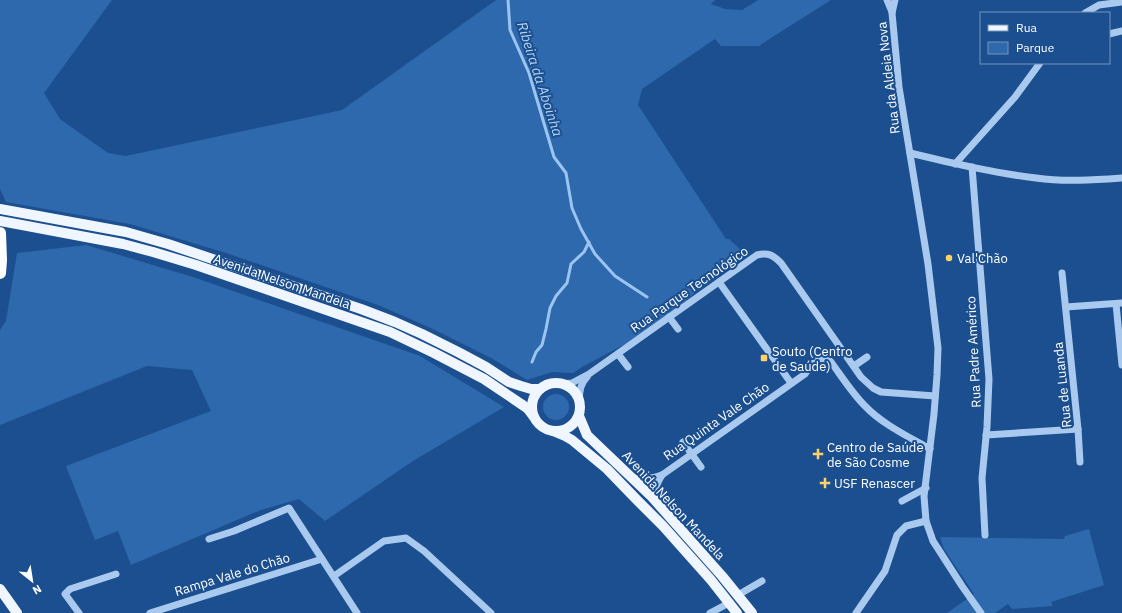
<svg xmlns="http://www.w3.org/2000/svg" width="1122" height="613" font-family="'IBM Plex Sans',sans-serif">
	<rect width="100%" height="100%" fill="#1b4f8f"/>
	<!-- green -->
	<g fill="#2e69ad">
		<polygon points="0,0 112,0 44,93 60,119 108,153 126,156 342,110 496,0 715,0 711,4 725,9 742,10 758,0 831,0 760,45 760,46 721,46 715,39 642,89 638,105 726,239 729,239 743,252 664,319 627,343 582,367 573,373 552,372 527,380 493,359 433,329 378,305 226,253 130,224 6,202 0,189"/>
		<polygon points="86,245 193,277 420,356 504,407 413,461 325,521 299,499 261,510 131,565 118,531 95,540 66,466 211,411 192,370 147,366 0,425 0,330 6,321 17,253"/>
		<circle cx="556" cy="407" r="13"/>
		<polygon points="1089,529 1104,585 1051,602 1053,606 1012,609 1008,604 995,613 947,613 974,594 944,549 940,537 1064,539 1065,536"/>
	</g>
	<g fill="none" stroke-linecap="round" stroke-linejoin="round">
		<!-- stream -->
		<g stroke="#9cc4f0" stroke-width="3">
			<polyline points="508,0 510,30 529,73 554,157 566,173 572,208 581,229 595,254 615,276 647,297"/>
			<polyline points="532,362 536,352 542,345 546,329 550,308 556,296 567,283 571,264 584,252 589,242"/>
		</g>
		<!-- minor -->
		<g stroke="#a9c9ee" stroke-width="7">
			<polyline points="887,0 892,12"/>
			<polyline points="895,0 892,13 899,87 928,264 938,348 937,375 934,414 924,496 926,521 933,541 962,586 981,613"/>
			<polyline points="1085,13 1099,5 1122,2"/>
			<polyline points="1109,34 1122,31"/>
			<path d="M910 153C952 163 993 173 1036 178 1064 182 1094 180 1122 178"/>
			<polyline points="955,164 1015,97 1040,63"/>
			<polyline points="972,167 989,379 987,427 982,478 985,535"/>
			<polyline points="1062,273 1078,429 1080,462"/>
			<polyline points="719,282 791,383"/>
			<polyline points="1116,304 1122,365"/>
			<polyline points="1066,307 1122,303"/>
			<polyline points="669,317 678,329"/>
			<polyline points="618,354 628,367"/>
			<polyline points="854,366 867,357"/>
			<path d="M563 384 572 383 589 374 757 255C768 252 773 255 781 263L861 377 873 388 881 392 935 396"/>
			<path d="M579 400C580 391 580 384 587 377"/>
			<polyline points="986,435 1078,429"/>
			<polyline points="683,442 701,467"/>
			<path d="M632 477C642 480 652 479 662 475L805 374C811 365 819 352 831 362 842 377 852 393 865 406 882 424 909 437 930 449"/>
			<polyline points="902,501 926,488"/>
			<path d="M658 502C653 491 656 485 662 475"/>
			<polyline points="209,539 234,531 289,508 357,613"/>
			<polyline points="334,576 384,541 406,538 424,551 491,613"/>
			<polyline points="738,595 762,581"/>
			<polyline points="79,613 65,594 70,589 116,574"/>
			<polyline points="150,613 322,559"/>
			<polyline points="710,613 729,603"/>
			<polyline points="856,613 885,571 897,535 906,526 926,521"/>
		</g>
		<!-- major -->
		<g stroke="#f0f6ff" stroke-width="10">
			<polyline points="0,209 126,232 168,244 361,309 395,322 422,334 458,352 486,367 509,382 521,386 531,389 540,389"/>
			<polyline points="0,221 123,244 153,252 196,265 390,332 434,353 484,379 524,406 528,409 534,417"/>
			<circle cx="556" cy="407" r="24"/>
			<polyline points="579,416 587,435 652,497 722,576 752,613"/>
			<polyline points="553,431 565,436 572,440 607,469 637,500 663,526 711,580 737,613"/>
			<polyline points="0,589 17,613"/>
		</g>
		<!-- highway -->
		<polyline stroke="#fff" stroke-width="12" points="0,233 1,260 0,273"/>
	</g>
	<!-- markers -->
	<g fill="#ffd166" stroke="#1b4f8f" stroke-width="1.5">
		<circle cx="949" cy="258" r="4"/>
		<rect x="760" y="354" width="8" height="8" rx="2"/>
		<path d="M816 448h4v4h4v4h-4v4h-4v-4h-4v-4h4z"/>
		<path d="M823 477h4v4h4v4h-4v4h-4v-4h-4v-4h4z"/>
	</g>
	<g text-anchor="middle" stroke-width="4" stroke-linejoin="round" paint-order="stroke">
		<!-- street labels -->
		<g font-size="13" fill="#fff" stroke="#1b4f8f">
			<text transform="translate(888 78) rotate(-97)" y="5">Rua da Aldeia Nova</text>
			<text transform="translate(282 281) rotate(19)" y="5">Avenida Nelson Mandela</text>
			<text transform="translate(689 289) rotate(-35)" y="5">Rua Parque Tecnológico</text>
			<text transform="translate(973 352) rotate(-93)" y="5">Rua Padre Américo</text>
			<text transform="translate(1062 385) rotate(-96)" y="5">Rua de Luanda</text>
			<text transform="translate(716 421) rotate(-35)" y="5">Rua Quinta Vale Chão</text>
			<text transform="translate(674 505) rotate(47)" y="5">Avenida Nelson Mandela</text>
			<text transform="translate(232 574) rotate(-17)" y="5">Rampa Vale do Chão</text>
		</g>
		<!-- poi labels -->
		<g font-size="13" fill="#fff" stroke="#1b4f8f" text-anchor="start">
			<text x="957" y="263">Val'Chão</text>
			<text x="772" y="356">Souto (Centro<tspan x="772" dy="15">de Saúde)</tspan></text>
			<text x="827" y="452">Centro de Saúde<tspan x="827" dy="15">de São Cosme</tspan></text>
			<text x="834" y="488">USF Renascer</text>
		</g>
		<!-- water labels -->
		<g font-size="14" font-style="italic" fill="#b5d3f5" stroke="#1b4f8f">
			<text transform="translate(540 79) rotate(72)" y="5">Ribeira da Aboinha</text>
		</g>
	</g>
	<!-- legend -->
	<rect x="980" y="12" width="130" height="52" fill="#1b4f8f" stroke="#7695bc"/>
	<rect x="988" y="25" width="20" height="6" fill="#f0f6ff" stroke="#7695bc"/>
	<text x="1016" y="32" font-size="12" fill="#ffffff">Rua</text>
	<rect x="988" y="42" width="20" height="12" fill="#2e69ad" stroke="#7695bc"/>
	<text x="1016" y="52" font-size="12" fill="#ffffff">Parque</text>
	<!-- north arrow -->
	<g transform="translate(32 581) rotate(150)" stroke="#1b4f8f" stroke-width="3" paint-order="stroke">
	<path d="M0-3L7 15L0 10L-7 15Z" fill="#ffffff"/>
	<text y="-6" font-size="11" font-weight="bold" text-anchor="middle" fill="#ffffff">N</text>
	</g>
</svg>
